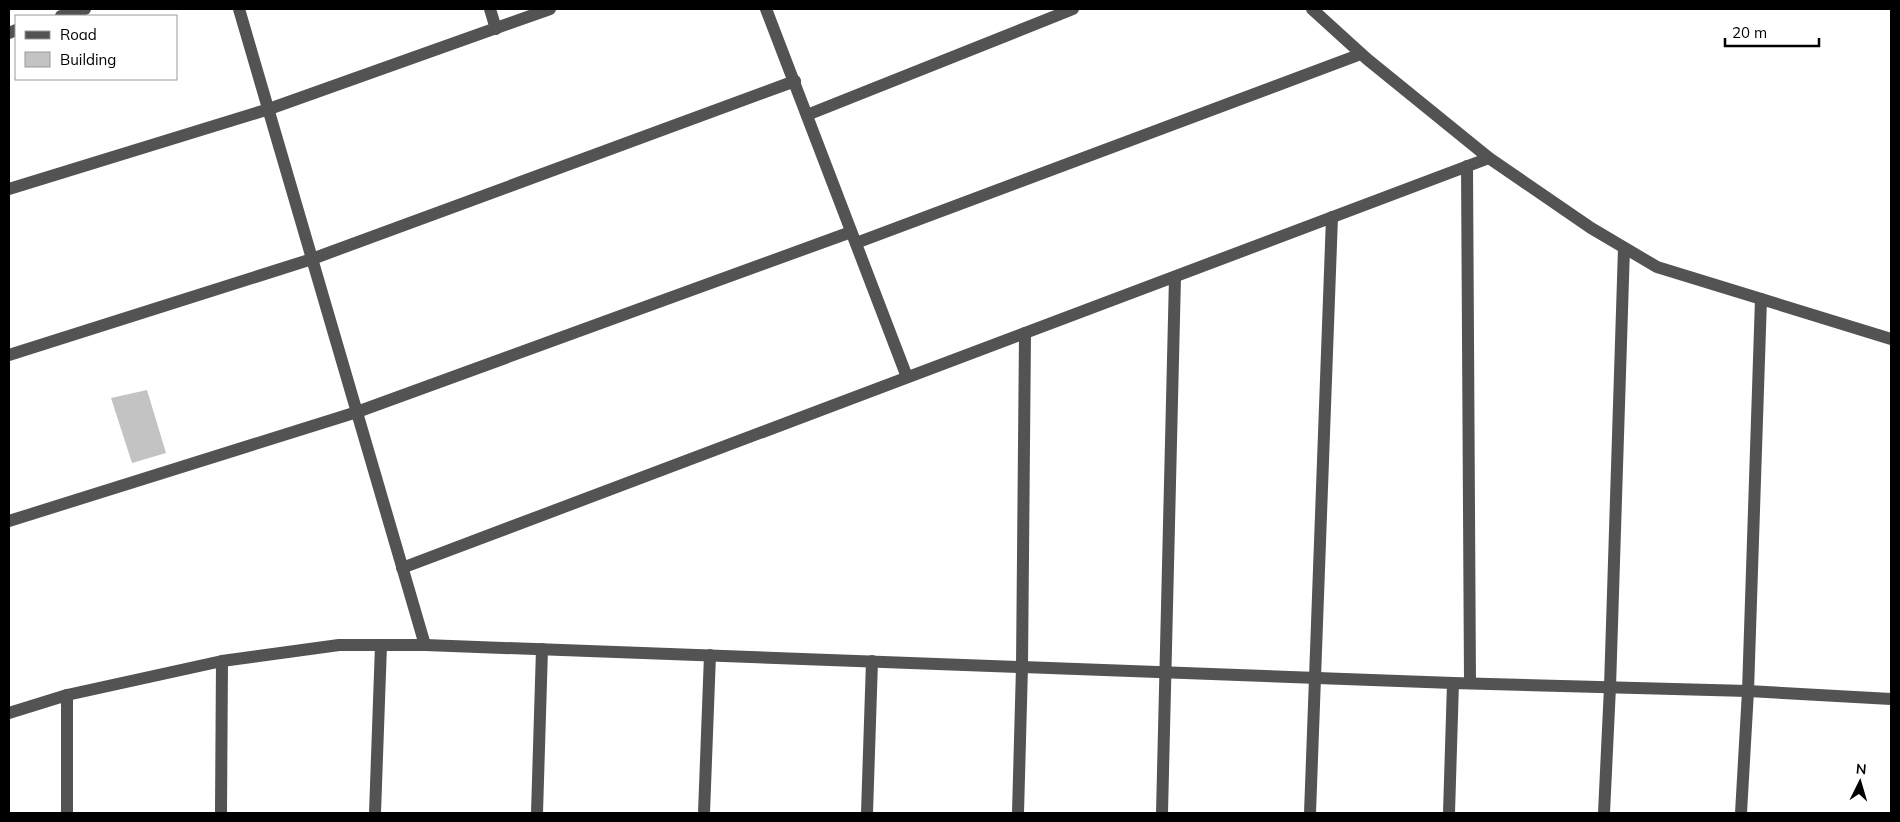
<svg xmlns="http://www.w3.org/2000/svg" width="1900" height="822" font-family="Mulish,sans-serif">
	<rect width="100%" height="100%" fill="#fff"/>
	<!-- building -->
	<polygon fill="#c3c3c3" points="147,390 166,453 132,463 111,398"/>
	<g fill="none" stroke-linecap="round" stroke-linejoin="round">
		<!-- minor -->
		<g stroke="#535353" stroke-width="12">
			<polyline points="239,9 425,645"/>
			<polyline points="490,9 496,29"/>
			<polyline points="766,9 907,377"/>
			<polyline points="1312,9 1367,59 1489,158 1591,228 1657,267 1891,339"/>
			<polyline points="61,16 85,9"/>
			<polyline points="9,33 16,30"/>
			<polyline points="807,115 1073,9"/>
			<polyline points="1467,166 1470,683"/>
			<polyline points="9,189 269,109 550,9"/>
			<polyline points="856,243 1361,54"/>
			<polyline points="9,355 312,259 795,81"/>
			<polyline points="9,521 357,412 851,232"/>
			<polyline points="402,568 1489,158"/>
			<polyline points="9,713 67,695 222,661 339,645 425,645 1453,683 1748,691 1891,699"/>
			<polyline points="67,813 67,695"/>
			<polyline points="221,813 222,661"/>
			<polyline points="375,813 381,645"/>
			<polyline points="537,813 542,649"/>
			<polyline points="704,813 710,655"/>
			<polyline points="867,813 872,661"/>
			<polyline points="1018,813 1022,667 1025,333"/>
			<polyline points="1162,813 1175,277"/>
			<polyline points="1310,813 1332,217"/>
			<polyline points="1449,813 1453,683"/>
			<polyline points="1604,813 1610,687 1624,248"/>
			<polyline points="1741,813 1748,691 1761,299"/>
		</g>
	</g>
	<!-- border -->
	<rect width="1900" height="822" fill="none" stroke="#000000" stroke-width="20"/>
	<!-- legend -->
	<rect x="15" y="15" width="162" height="65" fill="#ffffff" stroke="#999999"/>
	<rect x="25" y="31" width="25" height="8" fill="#535353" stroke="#999999"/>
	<text x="60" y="40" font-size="15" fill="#000000">Road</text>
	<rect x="25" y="52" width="25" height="15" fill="#c3c3c3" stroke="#999999"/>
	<text x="60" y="65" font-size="15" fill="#000000">Building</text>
	<!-- north arrow -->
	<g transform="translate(1860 782) rotate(5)" stroke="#ffffff" stroke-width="4" paint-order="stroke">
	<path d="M0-4L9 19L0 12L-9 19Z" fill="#000000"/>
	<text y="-8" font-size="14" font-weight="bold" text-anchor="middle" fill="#000000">N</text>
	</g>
	<!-- scale -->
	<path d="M1725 38v8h94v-8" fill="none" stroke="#000000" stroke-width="2.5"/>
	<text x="1732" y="38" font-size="15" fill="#000000" stroke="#ffffff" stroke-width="4" paint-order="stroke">20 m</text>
</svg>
